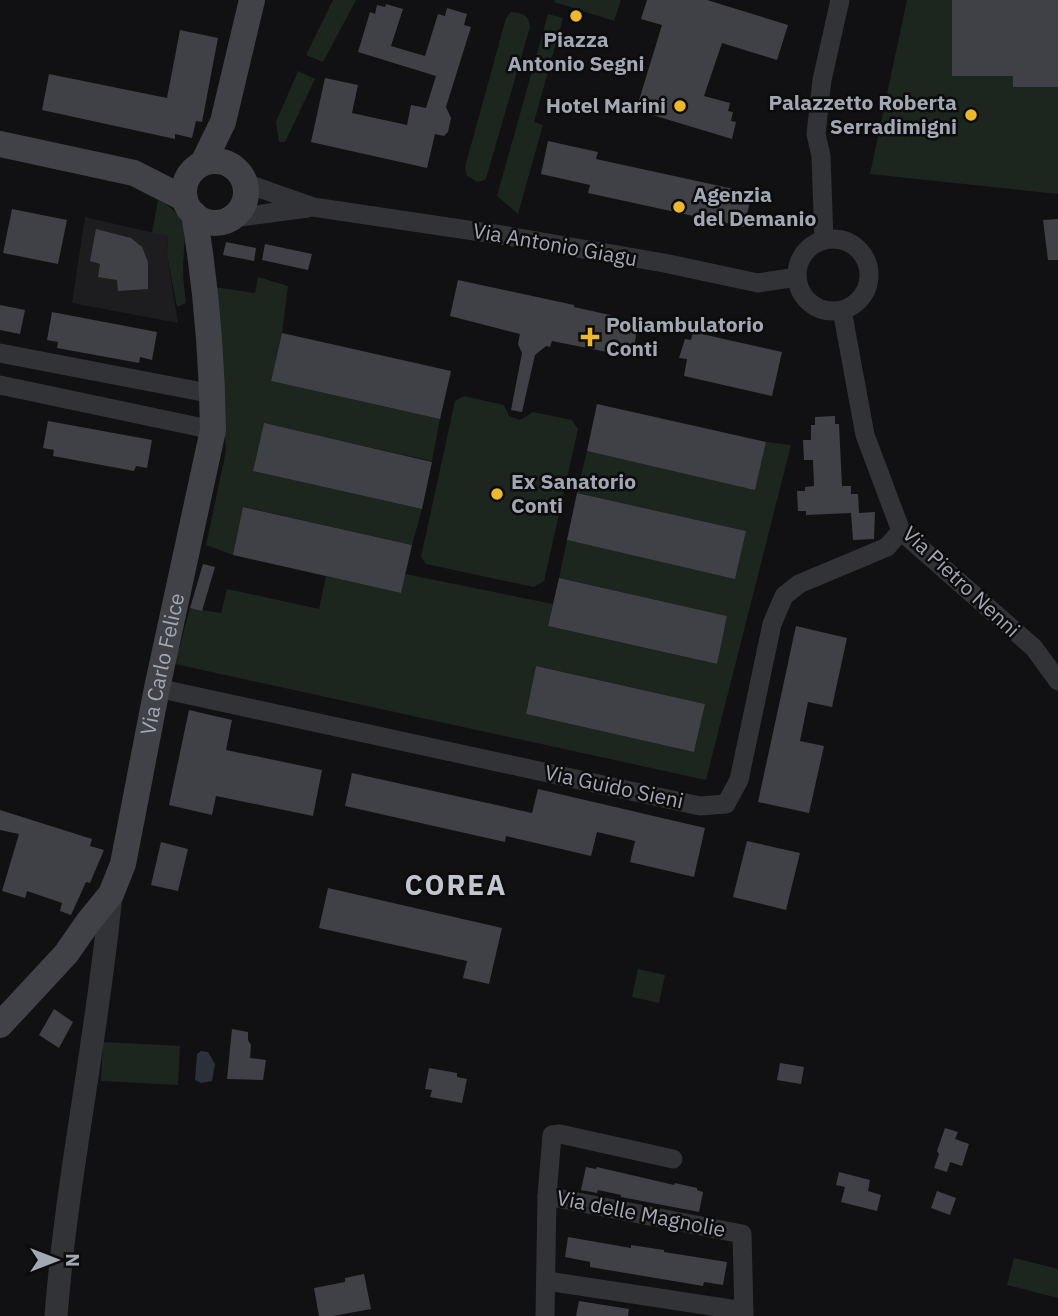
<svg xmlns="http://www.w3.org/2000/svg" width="1058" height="1316" font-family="'IBM Plex Sans',sans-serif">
	<rect width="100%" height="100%" fill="#111113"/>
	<!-- built -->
	<polygon fill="#1d1d1f" points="85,217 168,236 167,255 178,323 72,303"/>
	<!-- green -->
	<g fill="#1d251f" fill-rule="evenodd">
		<polygon points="333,0 356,0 323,62 306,55"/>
		<polygon points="555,0 621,0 614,21 554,2"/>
		<polygon points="907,0 1058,0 1058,194 870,174"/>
		<path d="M511 12C523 13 529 15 530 27L487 175 485 180 477 182 466 175 465 167 506 18Z"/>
		<polygon points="548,14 563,18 534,122 543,125 518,214 497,196"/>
		<polygon points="298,71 315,79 285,142 279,142 276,122"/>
		<path d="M158 200C194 218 183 239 183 271 183 281 185 293 186 303L177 307 167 255 168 236 152 233Z"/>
		<polygon points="258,277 288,286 282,333 271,381 440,419 432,461 264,424 253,471 422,509 412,545 244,507 233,555 206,545 226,451 214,287 255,293"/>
		<polygon points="464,396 504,405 509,416 520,420 533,412 572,420 578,429 544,581 534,587 426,564 421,557 455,401"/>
		<path d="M766 442 791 445 706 780 175 664 190 608 221 613 227 589 319 609 326 576 401 593 405 574 553 604 548 626 716 664 727 616 559 578 567 540 735 578 746 531 577 493 587 451 755 489ZM536 666 705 704 694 752 526 714Z"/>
		<polygon points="638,969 665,975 659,1003 632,997"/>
		<polygon points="103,1042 180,1046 178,1085 101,1081"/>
		<polygon points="1014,1258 1058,1269 1058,1298 1007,1285"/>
	</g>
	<!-- water -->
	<polygon fill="#2a3138" points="201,1051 208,1052 215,1064 212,1081 201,1083 195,1080 197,1054"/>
	<!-- building -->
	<g fill="#404146">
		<polygon points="647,0 707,0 788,25 777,60 722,43 704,96 730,103 728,111 733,112 731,121 736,122 732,139 636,110 662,25 641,19"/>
		<polygon points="952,0 1058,0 1058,87 1013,87 1013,76 952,76"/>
		<polygon points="386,4 403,9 391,46 425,56 438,14 445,16 447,8 467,14 464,25 471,27 446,107 451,118 448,132 444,136 435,134 427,168 311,142 325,78 358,85 352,113 407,125 411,105 426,108 436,76 358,52 370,12 375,14 377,5 385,7"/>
		<polygon points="180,30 218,38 202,122 196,121 192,138 175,134 175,139 42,110 49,74 167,98"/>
		<polygon points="548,141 598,152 596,159 752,193 744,227 588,193 590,185 541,174"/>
		<polygon points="12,209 67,220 58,264 3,253"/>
		<polygon points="1058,219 1058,260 1048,260 1043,220"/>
		<polygon points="96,229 131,238 142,247 148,262 148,289 118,291 117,280 98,277 100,264 90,261"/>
		<polygon points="226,242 256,248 254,261 223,255"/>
		<polygon points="265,244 312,254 308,270 262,260"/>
		<polygon points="458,280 574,305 574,307 619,317 618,321 638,325 634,347 615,342 612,353 552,341 550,347 546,346 535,355 522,412 511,410 522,353 518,344 520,334 450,316"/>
		<polygon points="0,305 25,310 20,334 0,330"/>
		<polygon points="52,312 157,332 152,360 140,357 139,363 57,348 58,342 47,340"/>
		<polygon points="693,332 782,352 772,396 684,376 687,359 679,358 685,339 691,340"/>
		<polygon points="282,333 451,371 440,419 271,381"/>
		<polygon points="597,404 766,442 755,490 587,451"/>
		<polygon points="835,416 835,424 839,424 842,486 851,486 851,494 858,494 859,513 875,512 874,539 853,540 851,513 806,515 806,511 798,511 797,491 805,491 805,487 814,486 813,460 804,460 803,440 811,440 811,425 815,425 815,417"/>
		<polygon points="48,421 152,440 147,468 136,466 134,471 53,456 54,450 43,448"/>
		<polygon points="264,423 432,462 422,509 253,471"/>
		<polygon points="577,493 746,531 735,579 567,540"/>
		<polygon points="243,507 412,545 401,593 233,555"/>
		<polygon points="203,564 215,567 202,611 190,608"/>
		<polygon points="559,578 727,616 717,664 548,626"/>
		<polygon points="796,626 847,638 832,707 808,702 800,741 824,746 809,813 758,802"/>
		<polygon points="536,666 705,704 694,752 526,714"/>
		<polygon points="189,710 232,720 226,750 322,770 313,816 216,796 212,815 169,805"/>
		<polygon points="352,773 532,813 538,789 705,828 694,877 630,862 635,841 597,832 591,856 506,836 505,842 345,806"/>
		<polygon points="0,810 92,839 90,846 104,850 90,883 86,882 71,915 60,911 62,903 27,891 25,898 2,891 19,834 0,830"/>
		<polygon points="747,841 800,853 786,910 733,897"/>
		<polygon points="161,842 188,849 178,891 151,885"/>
		<polygon points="328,888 502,928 489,984 463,978 467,961 319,928"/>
		<polygon points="54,1009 73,1022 59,1048 39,1035"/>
		<polygon points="232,1029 248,1032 248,1040 251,1045 250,1058 266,1060 263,1080 227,1079"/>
		<polygon points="780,1063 804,1067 801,1084 777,1080"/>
		<polygon points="429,1068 457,1073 457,1077 467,1079 462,1103 430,1097 432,1090 425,1089"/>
		<polygon points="945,1128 958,1132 955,1139 969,1144 962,1166 950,1162 947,1172 934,1168 939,1154 937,1151"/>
		<polygon points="586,1167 596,1169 597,1167 674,1185 675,1183 697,1188 697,1190 703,1192 699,1212 621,1197 621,1195 598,1190 597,1193 581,1190"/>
		<polygon points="839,1172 870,1180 868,1191 881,1195 877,1211 841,1202 845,1187 836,1185"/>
		<polygon points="937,1191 956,1198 950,1215 931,1208"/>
		<polygon points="568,1237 631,1248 631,1245 664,1250 664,1252 727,1262 723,1285 704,1282 703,1286 590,1267 590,1262 565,1257"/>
		<polygon points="364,1274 371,1309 333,1316 319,1316 314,1288 345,1282 345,1278"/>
		<polygon points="579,1301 629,1309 628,1316 576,1316"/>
	</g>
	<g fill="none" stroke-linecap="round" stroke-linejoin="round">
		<!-- minor -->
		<g stroke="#323337" stroke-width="19">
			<polyline points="245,183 313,207 508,236 664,263 758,283 797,277"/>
			<polyline points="233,218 308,208"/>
			<circle cx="833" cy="275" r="36"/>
			<polyline points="824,240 821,156 816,134 822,80 840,0"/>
			<polyline points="842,310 865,435 901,531 1034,648 1058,681"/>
			<polyline points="0,353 213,394"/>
			<polyline points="0,385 213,430"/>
			<polyline points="157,688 700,806 726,804 739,780 772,624 784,596 799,584 887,547 901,531"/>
			<polyline points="547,1196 552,1135 560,1134 673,1159"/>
			<polyline points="547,1281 744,1311"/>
			<polyline points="545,1316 547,1196 742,1234 744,1316"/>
		</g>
		<!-- tertiary -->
		<path stroke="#323337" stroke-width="23" d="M56 1316C67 1174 98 1035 111 894"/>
		<!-- secondary -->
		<g stroke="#404247" stroke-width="26">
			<polyline points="0,144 134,173 185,199"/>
			<circle cx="215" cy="192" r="31"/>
			<polyline points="203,163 223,122 252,0"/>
			<path id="s1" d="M0 1025 66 954 89 921 111 894 123 864 157 688 213 430C212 358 206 285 194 214"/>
		</g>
	</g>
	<!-- markers -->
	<g fill="#eeb82d" stroke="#0c0c0d" stroke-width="2.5">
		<circle cx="576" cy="16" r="7"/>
		<circle cx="680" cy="106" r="7"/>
		<circle cx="971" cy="115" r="7"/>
		<circle cx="679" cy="207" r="7"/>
		<path d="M586.5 326.5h7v7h7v7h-7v7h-7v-7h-7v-7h7z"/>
		<circle cx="497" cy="494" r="7"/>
	</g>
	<g text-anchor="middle" stroke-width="5" stroke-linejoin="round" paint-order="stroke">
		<!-- poi labels -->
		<g font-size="21" font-weight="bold" fill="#a3a7b3" stroke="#0c0c0d" text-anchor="start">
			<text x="576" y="47" text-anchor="middle">Piazza<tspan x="576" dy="24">Antonio Segni</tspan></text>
			<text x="957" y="110" text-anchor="end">Palazzetto Roberta<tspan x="957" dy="24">Serradimigni</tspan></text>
			<text x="666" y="113" text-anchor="end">Hotel Marini</text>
			<text x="693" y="202">Agenzia<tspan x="693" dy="24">del Demanio</tspan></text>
			<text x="606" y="332">Poliambulatorio<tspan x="606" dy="24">Conti</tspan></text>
			<text x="511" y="489">Ex Sanatorio<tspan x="511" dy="24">Conti</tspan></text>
		</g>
		<!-- street labels -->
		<g font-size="21" fill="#a3a7b3" stroke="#0c0c0d">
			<text transform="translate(555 245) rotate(10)" y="7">Via Antonio Giagu</text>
			<text transform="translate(961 582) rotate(43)" y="7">Via Pietro Nenni</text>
			<text dy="7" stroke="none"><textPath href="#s1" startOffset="408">Via Carlo Felice</textPath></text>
			<text transform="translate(614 787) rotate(12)" y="7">Via Guido Sieni</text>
			<text transform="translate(641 1214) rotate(11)" y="7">Via delle Magnolie</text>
		</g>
		<!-- district labels -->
		<g font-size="28" font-weight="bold" letter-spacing="2" fill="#c3c6cf" stroke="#0c0c0d">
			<text x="456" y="895">COREA</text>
		</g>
	</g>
	<!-- north arrow -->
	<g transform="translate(56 1260) rotate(90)" stroke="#0c0c0d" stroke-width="5" paint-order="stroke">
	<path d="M0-5L12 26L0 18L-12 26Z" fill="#a3a7b3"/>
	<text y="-10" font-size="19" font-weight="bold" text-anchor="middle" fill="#a3a7b3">N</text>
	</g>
</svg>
